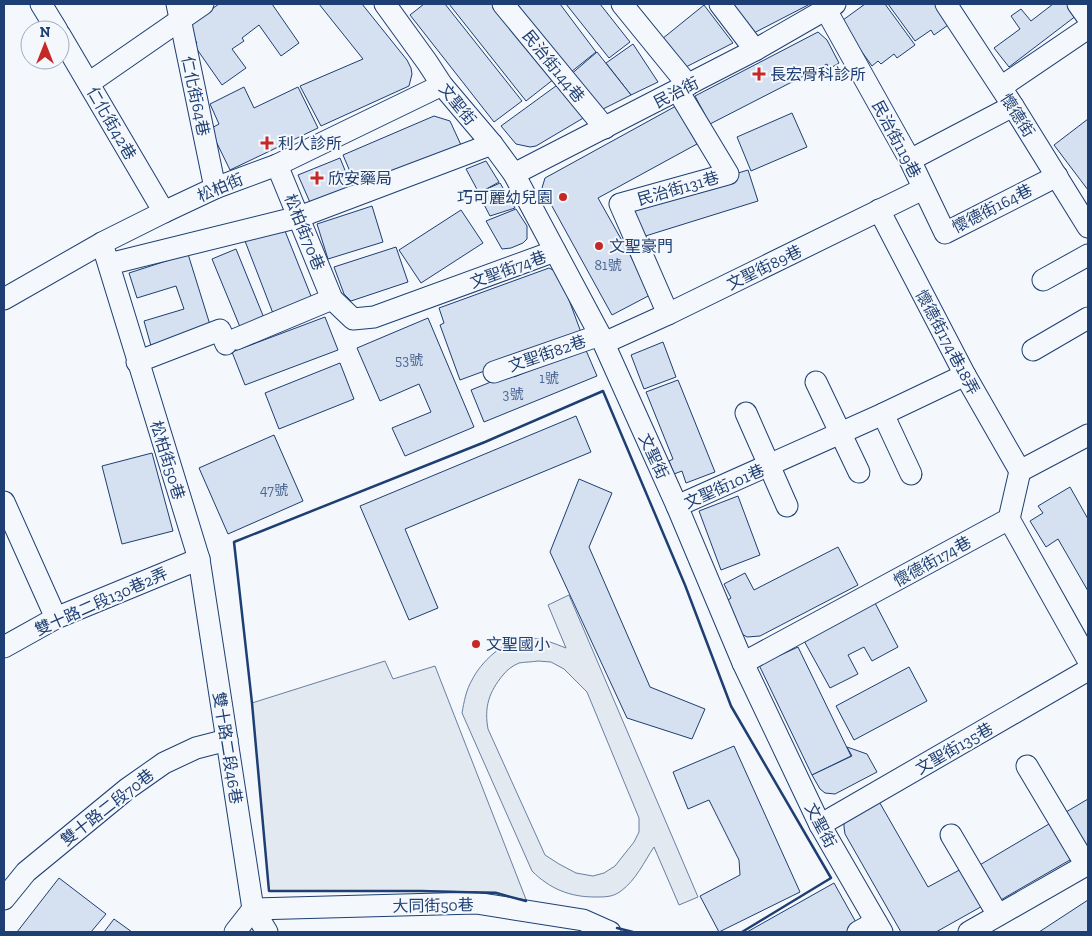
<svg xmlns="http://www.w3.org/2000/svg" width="1092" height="936" font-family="'Zilla Slab','Noto Sans TC',serif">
	<rect width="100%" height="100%" fill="#f4f7fb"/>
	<!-- green -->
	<g fill="#e3e9f0" stroke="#687fa3" fill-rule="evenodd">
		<path d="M569 595 698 897 679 905 654 847C644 862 636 880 621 891 613 897 606 897 595 897 570 897 550 889 532 871L462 713C464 702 466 690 472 680 480 663 505 639 525 638 539 637 553 643 566 648L548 605ZM538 661 551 662 564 669 587 692 639 818V832L634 842 615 866 604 873 593 876 576 873 559 864 545 855 488 729C484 707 489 692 503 675 507 670 512 666 519 663 524 662 532 662 538 661Z"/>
		<polygon points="385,661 393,679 435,666 527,902 496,892 421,891 269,891 252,703"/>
	</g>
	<!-- building -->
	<g fill="#d5e0f0" stroke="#1d3f73">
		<polygon points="219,4 272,4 299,43 281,56 259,25 242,38 244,41 232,49 246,68 222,85 194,45 197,43 186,27"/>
		<polygon points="319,4 362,4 407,60 411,68 412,74 409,86 321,126 300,86 363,59"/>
		<polygon points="424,4 445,4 522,101 494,122 410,15"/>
		<polygon points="449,4 494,4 554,79 526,101"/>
		<polygon points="517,4 560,4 596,52 571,72"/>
		<polygon points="566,4 600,4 630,42 609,58"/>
		<polygon points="727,4 810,4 750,35"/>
		<polygon points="865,4 885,4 915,45 897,58 894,54 881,64 878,61 872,66 842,24 843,20"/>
		<polygon points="888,4 938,4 951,23 934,35 931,30 915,41"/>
		<polygon points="1053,4 1081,4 1085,9 1009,67 994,48 1020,29 1011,16 1021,9 1031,21"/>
		<polygon points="704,5 733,43 682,69 662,39"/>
		<polygon points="818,32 827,40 839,63 829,69 827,64 710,124 695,96"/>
		<polygon points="633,44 658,82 631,95 606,63"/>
		<polygon points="597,52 631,95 599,111 569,76"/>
		<polygon points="560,83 585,117 536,146 530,147 516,144 501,126"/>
		<polygon points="244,87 254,108 298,87 318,128 230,170 210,129 219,124 210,104"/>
		<polygon points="676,106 697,144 598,198 652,294 612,315 542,188 545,178"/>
		<polygon points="792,113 807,147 751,171 737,137"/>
		<polygon points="434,116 450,121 461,145 357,188 343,155"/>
		<polygon points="1088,119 1088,190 1054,145"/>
		<polygon points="340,158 353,190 312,207 298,175"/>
		<polygon points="486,161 499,182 479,193 466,169"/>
		<polygon points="748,170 758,201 639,238 629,206"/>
		<polygon points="500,183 515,208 490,216 478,193"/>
		<polygon points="372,206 383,242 328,259 317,224"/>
		<polygon points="516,209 527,226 527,239 523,243 511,248 502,249 486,221"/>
		<polygon points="461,210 483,243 421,283 399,250"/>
		<polygon points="283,226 313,301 274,316 245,241"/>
		<polygon points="396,247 408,282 351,301 344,294 334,267"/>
		<polygon points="236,249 264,318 240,327 212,259"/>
		<polygon points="188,254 211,328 151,346 144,321 184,309 176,286 137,298 129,273"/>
		<polygon points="549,268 559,273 582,335 460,380 440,325 444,323 439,308"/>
		<polygon points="325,317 338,350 245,385 232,352"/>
		<polygon points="428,318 474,427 405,456 392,428 431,412 419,384 380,401 357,348"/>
		<polygon points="663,342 676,377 644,389 631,355"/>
		<polygon points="585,348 597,376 484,422 471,390 513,373 514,377"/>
		<polygon points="340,363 354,399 279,429 265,393"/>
		<polygon points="678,380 715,472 686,483 682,471 674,474 669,461 673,459 646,392"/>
		<polygon points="576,416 591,452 405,529 438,608 409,620 360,506"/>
		<polygon points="274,435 303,501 228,534 199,468"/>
		<polygon points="152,453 173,531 122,544 102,466"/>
		<polygon points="579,479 612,493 589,547 650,687 705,709 692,739 627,718 550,552"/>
		<polygon points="1070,487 1088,519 1088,591 1058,539 1046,547 1030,521 1043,513 1038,506"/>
		<polygon points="738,496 760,555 721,570 699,511"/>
		<polygon points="838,547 858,585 760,636 747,637 742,634 725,602 731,598 724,584 745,573 754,590"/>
		<polygon points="874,601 898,647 872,661 864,647 848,655 858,674 830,688 803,639"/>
		<polygon points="798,647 851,756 812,775 759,665"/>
		<polygon points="909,667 927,701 854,740 836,706"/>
		<polygon points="734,746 800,892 719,932 700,896 740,875 739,860 709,800 688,809 673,772"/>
		<polygon points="847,747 867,754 877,772 835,794 825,793 820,789 812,775 852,756"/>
		<polygon points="877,798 928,887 965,867 986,904 936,932 901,932 845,834 844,827 844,823"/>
		<polygon points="1088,799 1088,846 1087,847 1066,812"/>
		<polygon points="1054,821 1075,857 999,901 978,866"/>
		<polygon points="59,878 106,914 91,932 17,932"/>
		<polygon points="834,883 858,926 848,932 747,932"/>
		<polygon points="1088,900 1088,932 1039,932"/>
		<polygon points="114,919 132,932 104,932"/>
	</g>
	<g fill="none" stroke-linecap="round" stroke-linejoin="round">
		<!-- minor casing -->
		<g stroke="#1d3f73" stroke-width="23">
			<g id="minor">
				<polyline points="41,4 57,30"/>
				<polyline points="177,4 215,188"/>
				<polyline points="385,4 427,62 442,85 492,144 514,174 600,335 677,506 743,663 820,825 882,932"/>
				<polyline points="503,4 605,128"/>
				<polyline points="622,4 688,85"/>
				<polyline points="720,4 755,50"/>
				<polyline points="946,4 1013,106 1088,227"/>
				<polyline points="1078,4 1088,18"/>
				<polyline points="826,10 910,160 945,233 1057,176"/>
				<polyline points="60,35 164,212"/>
				<polyline points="89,83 203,4"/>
				<polyline points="1001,87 1088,28"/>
				<polyline points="910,160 1013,106"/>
				<polyline points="277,165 332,299 353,319 374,317 555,251"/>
				<polyline points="514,174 755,50 835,4"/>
				<polyline points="879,210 965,375 1020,471"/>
				<polyline points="102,243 199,559 253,909 235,932"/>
				<polyline points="109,264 299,217 492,144"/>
				<polyline points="1043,280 1088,255"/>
				<polyline points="4,299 102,243 164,212 215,188 277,165 442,85"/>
				<polyline points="668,314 620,204 728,174 678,91"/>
				<polyline points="236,339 332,299"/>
				<polyline points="604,343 668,314 923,189"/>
				<polyline points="1033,350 1088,318"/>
				<polyline points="137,362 220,330 226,344"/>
				<polyline points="494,372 600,335"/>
				<polyline points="816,382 859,472"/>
				<polyline points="746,413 787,506"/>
				<polyline points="883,414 911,474"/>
				<polyline points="4,502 56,618"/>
				<polyline points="677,506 883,414 965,375"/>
				<polyline points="1009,519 1088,660"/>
				<polyline points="4,647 56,618 199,559"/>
				<polyline points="743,663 1009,519 1020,471 1088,435"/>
				<polyline points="1027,766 1086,865"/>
				<polyline points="820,825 1088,670"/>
				<polyline points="951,835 998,915"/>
				<polyline points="4,899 26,872 127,789 164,763 196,748 227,740"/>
				<polyline points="253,909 476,903 583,920 610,932"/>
				<polyline points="253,909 267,932"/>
				<polyline points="858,932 876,922"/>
				<polyline points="969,932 1088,864"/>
			</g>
		</g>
		<!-- minor -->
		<use href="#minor" stroke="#f4f7fb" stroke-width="21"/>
		<!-- wall -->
		<g stroke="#1d3f73" stroke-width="2.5">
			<polyline points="526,901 496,893 421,891 269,891 252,703 234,542 485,442 603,391 685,585 731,706 831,878 742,932"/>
			<polyline points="617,928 633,932"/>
		</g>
	</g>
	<!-- markers -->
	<g fill="#c62828" stroke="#f4f7fb" stroke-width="2">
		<path d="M756.5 66.5h5v5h5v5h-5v5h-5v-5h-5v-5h5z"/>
		<path d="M264.5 135.5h5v5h5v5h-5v5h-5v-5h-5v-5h5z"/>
		<path d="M314.5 170.5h5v5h5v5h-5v5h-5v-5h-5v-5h5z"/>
		<circle cx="563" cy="197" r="5"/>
		<circle cx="599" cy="246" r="5"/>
		<circle cx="476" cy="644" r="5"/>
	</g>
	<g text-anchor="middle" stroke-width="4" stroke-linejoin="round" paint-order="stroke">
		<!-- number labels -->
		<g font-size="14" fill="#4b6792">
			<text x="608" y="270">81號</text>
			<text x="409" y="365">53號</text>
			<text x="549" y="383">1號</text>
			<text x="513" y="399">3號</text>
			<text x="274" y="495">47號</text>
		</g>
		<!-- street labels -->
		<g font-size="16" fill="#1d3f73" stroke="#f4f7fb">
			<text transform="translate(554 66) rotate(51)" y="6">民治街144巷</text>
			<text transform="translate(676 92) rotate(-27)" y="6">民治街</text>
			<text transform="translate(196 96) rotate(78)" y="6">仁化街64巷</text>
			<text transform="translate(458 104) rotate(51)" y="6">文聖街</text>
			<text transform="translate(1018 115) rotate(57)" y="6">懷德街</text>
			<text transform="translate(112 123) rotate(60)" y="6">仁化街42巷</text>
			<text transform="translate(897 139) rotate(62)" y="6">民治街119巷</text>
			<text transform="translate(220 187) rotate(-23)" y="6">松柏街</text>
			<text transform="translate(678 188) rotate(-16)" y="6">民治街131巷</text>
			<text transform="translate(992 208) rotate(-27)" y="6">懷德街164巷</text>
			<text transform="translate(305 232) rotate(68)" y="6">松柏街70巷</text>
			<text transform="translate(764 267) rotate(-26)" y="6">文聖街89巷</text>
			<text transform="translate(508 269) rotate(-20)" y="6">文聖街74巷</text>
			<text transform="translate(948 342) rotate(62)" y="6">懷德街174巷18弄</text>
			<text transform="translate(547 353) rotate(-19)" y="6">文聖街82巷</text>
			<text transform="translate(654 456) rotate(65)" y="6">文聖街</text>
			<text transform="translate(168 460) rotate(73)" y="6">松柏街50巷</text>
			<text transform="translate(724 486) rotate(-24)" y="6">文聖街101巷</text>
			<text transform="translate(932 561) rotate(-29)" y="6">懷德街174巷</text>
			<text transform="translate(101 601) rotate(-24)" y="6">雙十路二段130巷2弄</text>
			<text transform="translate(228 748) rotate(81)" y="6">雙十路二段46巷</text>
			<text transform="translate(954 748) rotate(-30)" y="6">文聖街135巷</text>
			<text transform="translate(107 807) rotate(-38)" y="6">雙十路二段70巷</text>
			<text transform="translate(821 825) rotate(62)" y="6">文聖街</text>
			<text transform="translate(433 905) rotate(-1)" y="6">大同街50巷</text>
		</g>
		<!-- poi labels -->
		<g font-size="16" fill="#1d3f73" stroke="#f4f7fb" text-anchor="start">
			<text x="770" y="80">長宏骨科診所</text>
			<text x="278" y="149">利人診所</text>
			<text x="328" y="184">欣安藥局</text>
			<text x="553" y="203" text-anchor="end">巧可麗幼兒園</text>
			<text x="609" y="252">文聖豪門</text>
			<text x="486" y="650">文聖國小</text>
		</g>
	</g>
	<!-- border -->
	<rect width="1092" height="936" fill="none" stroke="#1d3f73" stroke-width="10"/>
	<!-- north arrow -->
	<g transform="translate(45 45)"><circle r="24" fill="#f4f7fb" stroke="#9eadc5"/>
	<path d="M0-4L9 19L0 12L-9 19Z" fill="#c62828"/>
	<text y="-8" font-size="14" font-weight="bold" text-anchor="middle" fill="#1d3f73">N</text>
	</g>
</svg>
